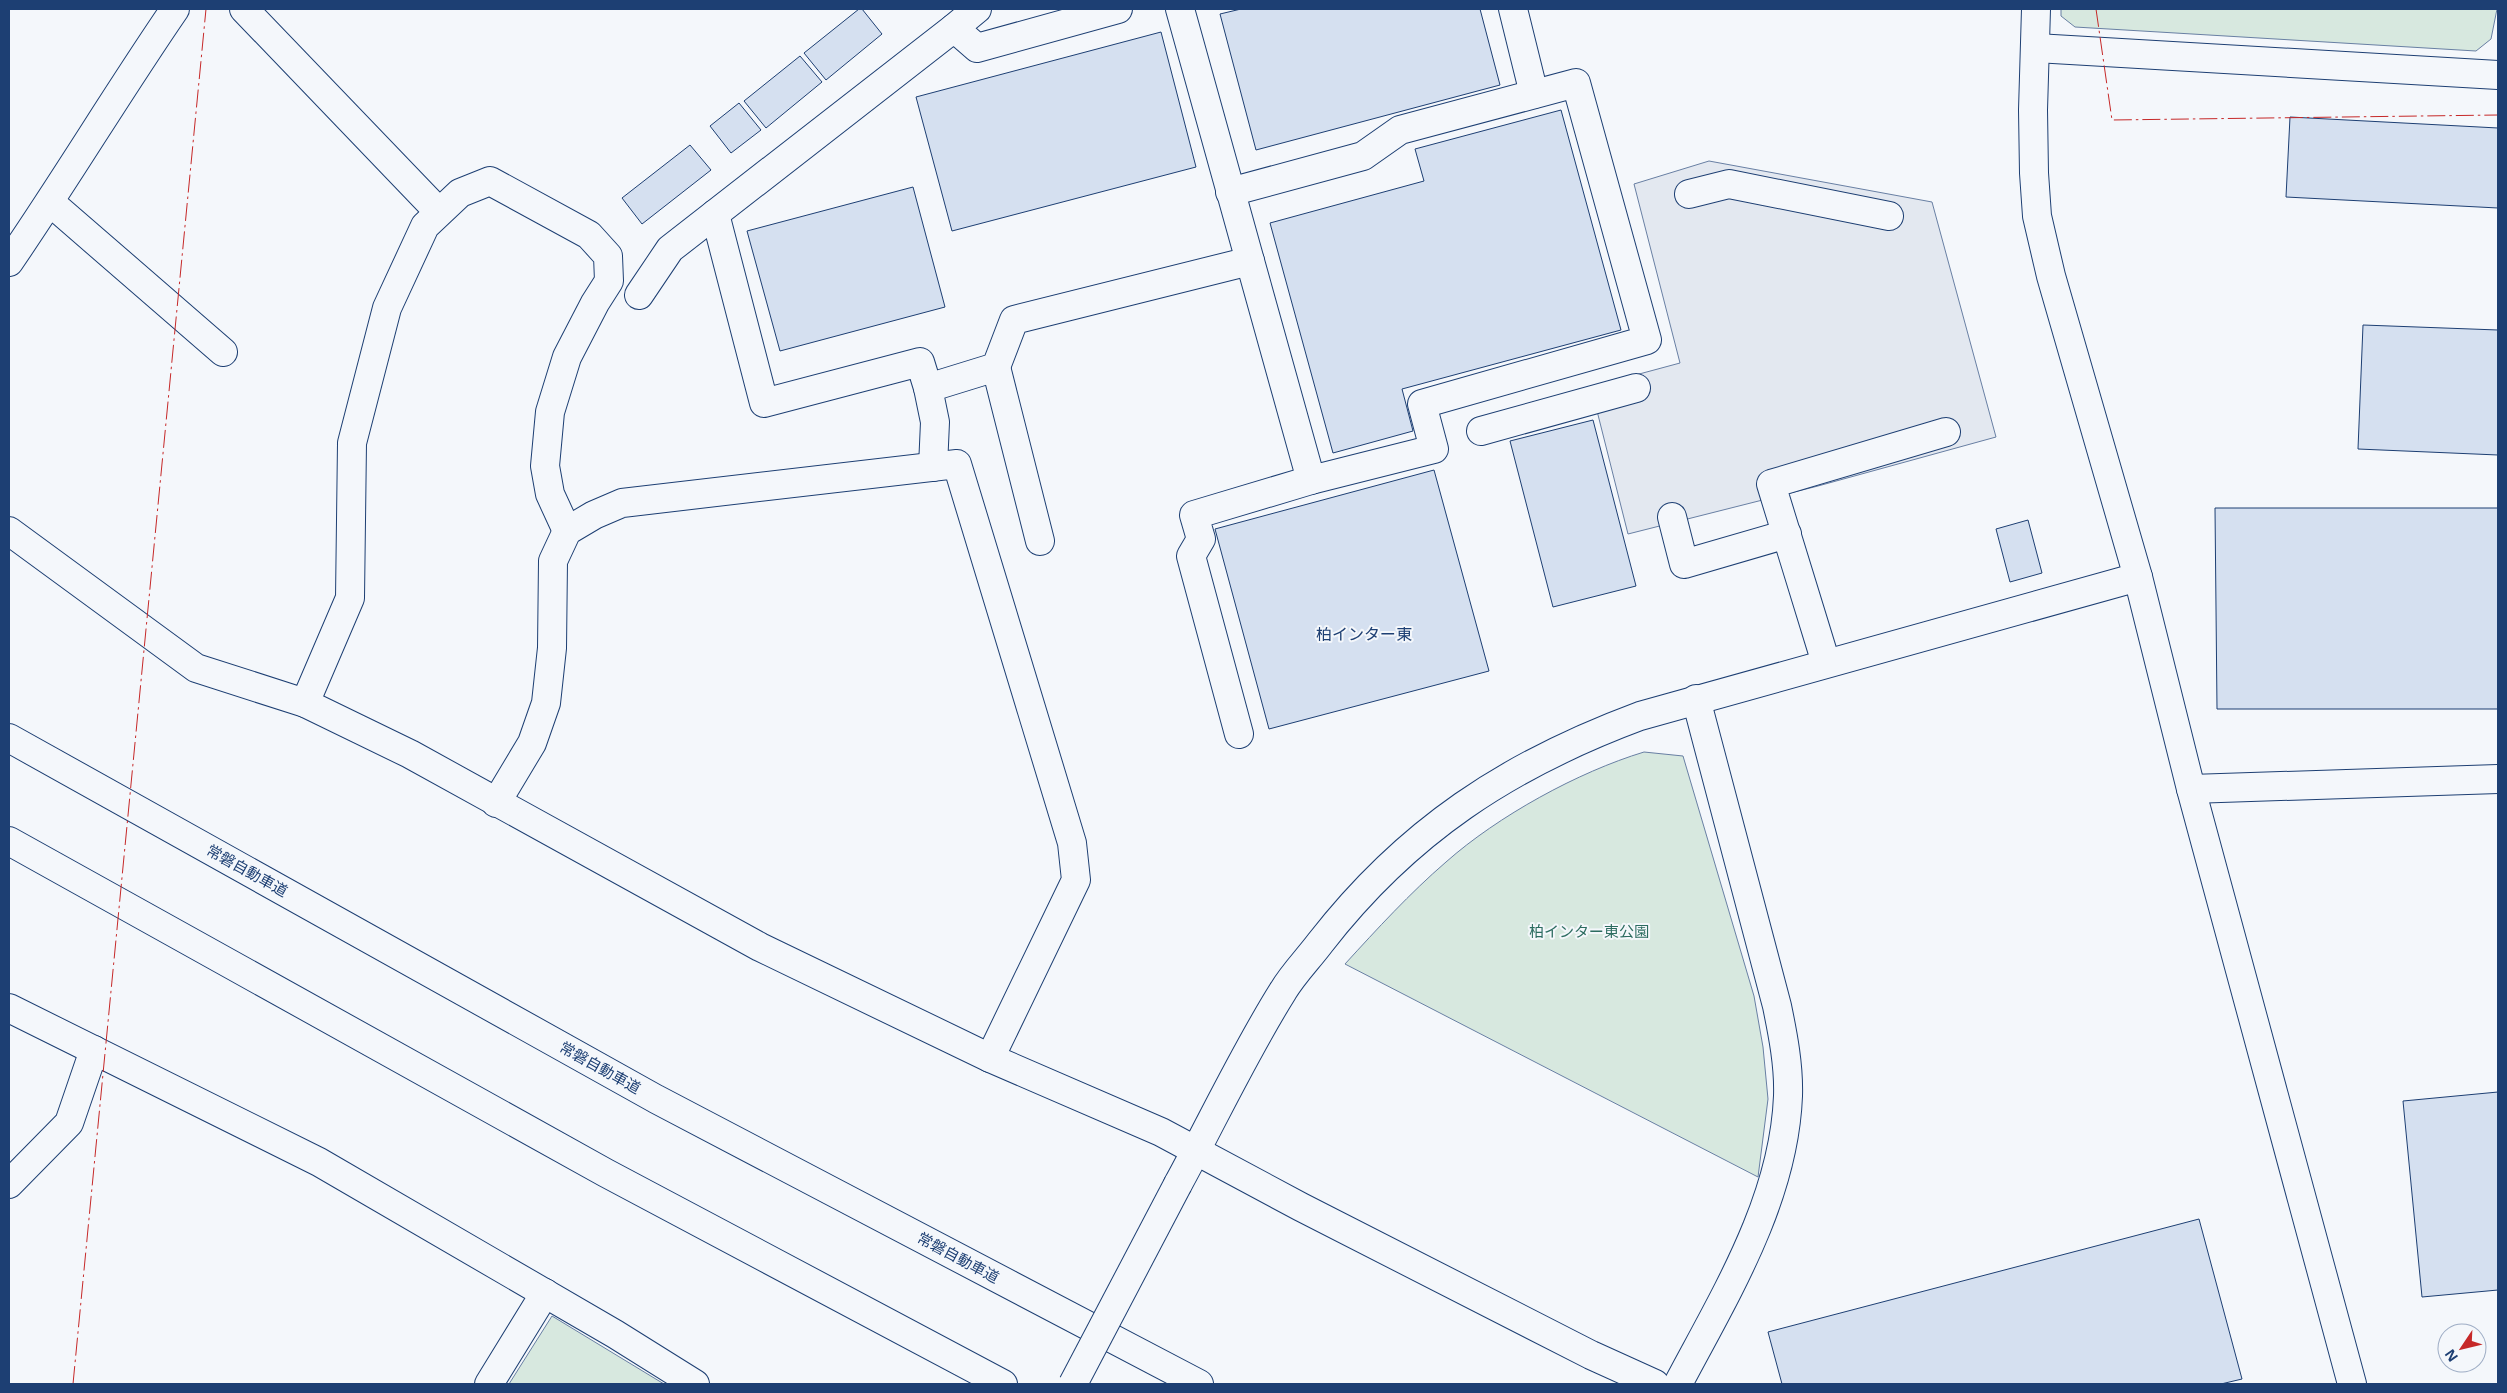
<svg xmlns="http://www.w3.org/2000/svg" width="2507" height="1393" font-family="'Open Sans','Noto Sans JP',sans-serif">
	<rect width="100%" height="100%" fill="#f4f7fb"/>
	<!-- green -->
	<g fill="#d7e8df" stroke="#687fa3">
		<polygon points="2061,9 2497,9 2491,39 2476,51 2075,27 2061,16"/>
		<path d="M1644 752 1683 756 1754 996 1763 1047 1768 1099 1758 1177 1345 964C1377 929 1410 893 1446 862 1498 816 1578 772 1644 752Z"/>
		<polygon points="552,1316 664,1384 509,1384"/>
	</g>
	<!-- parking -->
	<polygon fill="#e3e8f0" stroke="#687fa3" points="1709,161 1932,202 1996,437 1818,486 1628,534 1591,387 1680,363 1634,184"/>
	<!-- building -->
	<g fill="#d5e0f0" stroke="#1d3f73">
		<polygon points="859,9 862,9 882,34 826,80 804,53"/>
		<polygon points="1241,9 1480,9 1500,85 1256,150 1220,14"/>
		<polygon points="1161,32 1196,167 952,231 916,97"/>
		<polygon points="800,56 822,82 766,128 744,101"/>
		<polygon points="739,103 761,130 731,153 710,126"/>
		<polygon points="1561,110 1621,330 1402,389 1413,431 1333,453 1270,223 1424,181 1415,149"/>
		<polygon points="2290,117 2498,128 2498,208 2286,197"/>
		<polygon points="690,145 711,170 642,224 622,198"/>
		<polygon points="913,187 945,307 780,351 747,231"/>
		<polygon points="2363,325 2498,330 2498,455 2358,449"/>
		<polygon points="1593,420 1636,586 1553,607 1510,441"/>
		<polygon points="1434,470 1489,671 1269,729 1215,529"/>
		<polygon points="2215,508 2498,508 2498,709 2217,709"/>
		<polygon points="2028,520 2042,573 2010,582 1996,529"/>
		<polygon points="2498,1092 2498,1290 2422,1297 2403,1101"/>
		<polygon points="2199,1219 2242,1379 2221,1384 1782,1384 1768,1332"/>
	</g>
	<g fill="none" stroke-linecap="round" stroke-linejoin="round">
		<!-- minor casing -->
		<g stroke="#1d3f73" stroke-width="30">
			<g id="minor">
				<polyline points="244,9 438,211"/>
				<polyline points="1513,9 1534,94"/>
				<polyline points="2036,9 2033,110 2034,173 2037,216 2051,276 2138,577 2191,789 2352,1384"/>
				<polyline points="954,28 977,9"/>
				<polyline points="2036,48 2498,75"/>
				<polyline points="1230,192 1363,156 1400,130 1576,83 1647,340 1422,404 1434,449 1311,480 1250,261"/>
				<polyline points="1689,194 1729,184 1889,216"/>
				<polyline points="50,202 223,352"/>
				<polyline points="715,214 764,403 920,362 928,388"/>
				<path d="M9 262C66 179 118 92 175 9"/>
				<polyline points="639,295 670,249 954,28 977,48 1118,9"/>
				<polyline points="996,367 1040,541"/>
				<polyline points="1481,431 1636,388"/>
				<polyline points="933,467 935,422 928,388 996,367 1014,320 1250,261 1180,9"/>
				<polyline points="1672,517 1684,564 1787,534"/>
				<polyline points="9,531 196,668 305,703 410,754 760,947 990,1058 1161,1132 1301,1207 1591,1355 1655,1384"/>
				<polyline points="1826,663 1771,484 1946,432"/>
				<polyline points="305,703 350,598 352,443 387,308 425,226 460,193 490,181 589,235 608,256 609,281 595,303 567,357 550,412 545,466 550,494 567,531"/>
				<polyline points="1239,734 1191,556 1201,539 1194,515 1311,480"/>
				<polyline points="2191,789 2498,779"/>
				<polyline points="496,803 532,743 546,703 552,648 553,561 567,531 594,515 622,503 957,464 1072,843 1076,880 990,1058"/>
				<polyline points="9,1008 319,1162 615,1334 695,1384"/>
				<polyline points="9,1184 69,1123 94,1050"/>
				<path d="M1178 1184C1213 1120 1244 1053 1283 991 1293 974 1308 959 1320 943 1407 831 1508 765 1640 716L2138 577"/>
				<polyline points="489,1384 545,1293"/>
				<path d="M1678 1384C1725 1295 1784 1200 1788 1096 1789 1066 1783 1035 1777 1006L1696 699"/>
			</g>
		</g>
		<!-- highway casing -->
		<g stroke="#1d3f73" stroke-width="30">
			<g id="highway">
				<polyline points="9,738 656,1099 1199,1384"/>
				<polyline points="9,841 606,1173 1003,1384"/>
			</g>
		</g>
		<!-- minor -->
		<use href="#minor" stroke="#f4f7fb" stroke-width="28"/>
		<!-- highway -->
		<use href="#highway" stroke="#f4f7fb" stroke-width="28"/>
		<!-- minor-bridge casing -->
		<g stroke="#1d3f73" stroke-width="30" stroke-linecap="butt">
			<polyline id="minor-bridge" points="1073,1384 1178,1184"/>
		</g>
		<!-- minor-bridge -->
		<use href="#minor-bridge" stroke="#f4f7fb" stroke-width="28"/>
		<!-- power -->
		<g stroke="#c62828" stroke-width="1" stroke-dasharray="18 4 2.5 4" stroke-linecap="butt">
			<polyline points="2096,9 2112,120 2498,115"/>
			<polyline points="73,1384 206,9"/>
		</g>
	</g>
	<g text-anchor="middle" stroke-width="4" stroke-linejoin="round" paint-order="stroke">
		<!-- street labels -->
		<g font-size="15" fill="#1d3f73" stroke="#f4f7fb">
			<text transform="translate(247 871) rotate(29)" y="5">常磐自動車道</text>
			<text transform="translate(600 1068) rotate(29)" y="5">常磐自動車道</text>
			<text transform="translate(958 1258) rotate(28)" y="5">常磐自動車道</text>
		</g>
		<!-- park labels -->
		<g font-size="15" fill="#2c6c60" stroke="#f4f7fb">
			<text x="1589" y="937">柏インター東公園</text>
		</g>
		<!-- neighbourhood labels -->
		<g font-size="16" fill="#1d3f73" stroke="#f4f7fb">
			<text x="1364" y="640">柏インター東</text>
		</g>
	</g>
	<!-- border -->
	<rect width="2507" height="1393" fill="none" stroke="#1d3f73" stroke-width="20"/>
	<!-- north arrow -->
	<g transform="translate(2462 1348) rotate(235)"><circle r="24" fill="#f4f7fb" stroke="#9eadc5"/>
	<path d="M0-4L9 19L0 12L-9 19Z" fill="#c62828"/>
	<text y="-8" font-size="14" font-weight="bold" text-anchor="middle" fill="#1d3f73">N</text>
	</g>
</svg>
